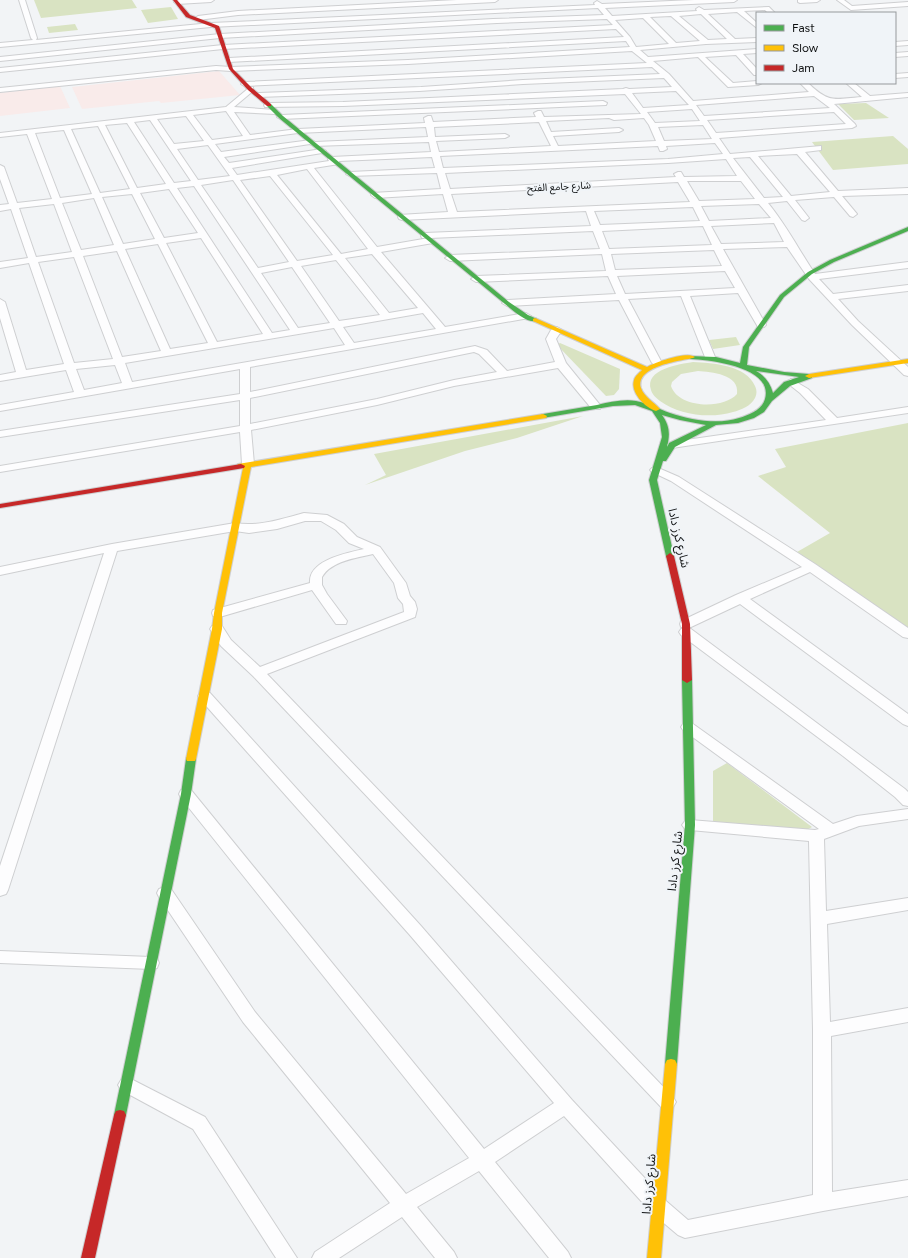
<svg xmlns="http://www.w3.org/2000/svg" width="908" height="1258" font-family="Figtree,'Noto Sans Arabic',sans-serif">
	<rect width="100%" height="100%" fill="#f2f4f6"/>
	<!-- education -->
	<g fill="#f9ebea">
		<polygon points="219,71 240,95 161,103 159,101 82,109 72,87"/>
		<polygon points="60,86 70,108 0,116 0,93"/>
	</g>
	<!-- green -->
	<g fill="#d9e3c2" fill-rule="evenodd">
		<polygon points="34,0 132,0 137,8 41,18"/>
		<polygon points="171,7 178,19 148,23 141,10"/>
		<polygon points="75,24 78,30 49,33 47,27"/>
		<polygon points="866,103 889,118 854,120 838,104"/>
		<polygon points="893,136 908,149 908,164 833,170 812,142"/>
		<polygon points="736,337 740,345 713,349 709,340"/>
		<polygon points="560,343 620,369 619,389 614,395 606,396 557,345"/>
		<path d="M693 362C713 363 746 365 755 386 757 390 757 394 755 398 751 406 741 410 733 412 710 419 679 415 660 401 656 398 652 394 651 390 644 369 680 364 693 362ZM698 371C711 372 740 374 737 394 723 410 678 408 671 386L672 382 681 374Z"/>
		<polygon points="583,416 517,438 465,451 365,485 386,475 374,454"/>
		<polygon points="908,423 908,628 797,552 830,533 758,476 786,467 775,449"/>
		<polygon points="727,763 812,827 805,831 713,823 713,771"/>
	</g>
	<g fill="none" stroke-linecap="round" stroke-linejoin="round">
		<!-- street casing -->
		<g stroke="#cecfd1" stroke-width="2">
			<g id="street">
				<path d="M19 0H25L37 38 36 40 211 23 595 5 594 3 597 1 602 4 694 0H737L734 2 605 8 612 16 697 11 696 9 699 7 704 10 769 7 775 13H768L765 10 744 11 757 23V28L737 12 708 14 735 39 757 38V42L706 44 640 50 648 57 757 49V53L743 54 757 69V75H754L736 55 705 57 733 83 757 81V83H762L758 85 728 87 698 57 653 61 669 74 693 101 809 92 800 83H808C830 104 834 99 862 97L846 83H854L870 96 908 93V97L834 104 855 124 856 126 852 128 719 138 730 154 821 146V150L805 152 838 191 908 188V194L842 196 857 214 853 217 850 216 834 197 795 200 809 218 805 221 802 220 787 201 768 203C786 225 799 250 815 274L908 262V268L819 279 833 294 908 285V291L838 299 858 321 908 367V376L904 375 852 325 809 279 787 247 723 249 766 325 764 327H758L738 293 690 296 715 357 714 359H706L705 357 681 296 628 299 662 363 657 366 652 363 619 300 507 306 502 303 507 300 616 294 608 276 476 282 471 279 476 276 606 271 602 254 450 261 445 258 450 255 600 249 593 231 430 238 434 241 433 243 381 252 445 327 526 313 531 316 529 318 250 367V392L475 346 487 350 507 371 555 362 546 339 551 330 557 327 562 330 556 339 566 363 600 405 601 407 600 409H592L558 368 454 386 377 405 251 430 254 464 248 467 242 464 240 432 0 472V466L240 426V400L0 437V431L240 394V369L0 411V405L74 392 66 370 0 381V375L16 372 0 318V299L5 302 26 370 64 364 29 263 0 268V262L28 258 11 209 0 211V205L9 204 0 179V165L4 167 17 203 52 199 27 134 0 137V133L226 107 250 87H253V91L234 107 275 110 279 112 275 114 234 112 250 135 298 129 425 123 424 118 428 116H431L433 122 536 117 534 113 538 111H541L544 117 641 114 625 94 343 106 265 107 264 105 268 103 343 102 623 89 626 88 629 89 672 87 664 78 523 84 419 91 259 97 255 95 259 93 421 87 523 80 660 74 652 67 245 86 241 84 245 82 647 63 632 51 408 64 231 71 216 70 0 92V88L216 66 231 67 408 60 630 47 626 41 229 62 226 60 229 58 624 37 616 29 223 49 0 72V68L223 45 613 25 607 19 497 23 220 38 0 61V57L220 34 493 19 604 15 598 8 211 27 0 47V43L33 40 31 38ZM701 14 727 39 708 40 679 16ZM671 16 700 41 676 43 650 17ZM643 18 669 44 636 47 630 37 615 20ZM676 91 689 105 643 108 632 93ZM814 96 830 108 704 116 696 105ZM692 109 700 121 655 123 647 112ZM226 111 243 136 212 140 193 115ZM834 112 846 124 716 133 707 120ZM186 116 204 141 174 144 157 119ZM609 118 614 120 644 118 649 125 656 141 558 146 553 136 619 132 623 130 619 128 551 132 546 121ZM150 120 191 181 174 183 134 122ZM539 122 551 146 439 152 436 141 505 138 509 136 505 134 435 137 434 127ZM127 123 166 184 137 188 105 125ZM703 125 712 139 664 141 658 127ZM98 126 130 189 100 193 71 129ZM426 127 428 137 315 142 311 140 221 152 215 144 298 133ZM64 130 92 194 60 198 35 133ZM429 142 431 152 332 157 328 159 329 161 237 175 232 168 322 153 326 151 322 149 229 163 224 157 310 144 314 146ZM715 143 723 154 668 159 443 168 440 156 658 146 660 151H663L667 149 666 146ZM208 145 230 176 198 180 177 149ZM797 154 830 192 791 196 758 156ZM432 157 435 168 350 172 346 174 350 176 437 173 441 189 372 193 371 195 375 198 443 194 448 212 399 215 398 217 399 219 402 220 586 211 591 226 425 233 422 234 421 236 422 238H429L377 247 314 168 339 164V161ZM750 157 783 197 764 198 733 158ZM726 159 737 176 684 177 681 172H678L674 174 676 177 450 189 445 173 668 163ZM307 169 368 249 341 254 277 175ZM270 176 333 255 297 261 240 180ZM233 180 289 262 258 268 201 185ZM687 181H741L755 199 699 201ZM678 182 690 202 457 212 451 194ZM194 186 290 330 272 333 177 188ZM169 189 198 233 164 238 140 193ZM132 194 155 239 123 244 102 197ZM94 198 114 245 81 250 62 203ZM54 204 72 252 36 257 19 208ZM759 204 771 218 709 221 701 206ZM693 207 700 221 600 225 594 211ZM774 223 784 242 721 244 711 226ZM703 226 712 245 609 249 602 231ZM201 238 263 334 217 342 166 243ZM158 244 208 343 170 349 125 249ZM714 250 722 266 615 270 611 254ZM117 251 161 351 122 357 83 256ZM372 254 418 308 389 313 345 258ZM74 257 113 359 74 363 38 262ZM336 260 380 315 339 321 301 266ZM292 267 330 323 298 328 261 273ZM725 271 735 288 625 294 617 276ZM423 313 436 329 354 343 343 327ZM334 328 345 345 132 382 125 363ZM474 352 479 354 497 372 454 380 377 399 250 424V398ZM115 365 122 383 84 390 76 369Z"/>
				<polygon points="179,0 214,0 211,2 177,4 174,2"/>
				<polygon points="457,0 498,0 495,2 238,15 198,20 195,18 198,16 238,11"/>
				<polygon points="798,0 820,0 817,2 800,3 798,2"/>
				<polygon points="837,0 844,0 852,6 908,2 908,6 851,10"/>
				<polygon points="908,41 908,45 895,46 895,42"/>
				<polygon points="908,52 908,56 895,57 895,53"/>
				<polygon points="908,73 908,77 895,78 895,74"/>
				<polygon points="603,101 607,103 606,105 281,119 277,117 281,115"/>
				<polygon points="791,379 808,389 837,418 908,407 908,413 672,448 666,445 672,442 826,420 800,393 786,382"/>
				<polygon points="656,467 679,477 815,564 908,628 908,638 903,637 810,572 750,599 908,714 908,726 903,724 740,604 691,627 681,627 680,624 681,621 736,595 802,567 671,481 652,472 650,470 652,468"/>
				<path d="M304 513 327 515 344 524 357 537 380 547 406 583 410 596 415 602 417 609 415 617 267 674 673 1097 676 1102 673 1107 667 1110 661 1107 253 676 221 646 210 629 212 626H222L231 640 260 667 404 612 403 604 398 598 394 583 373 554C356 558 331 561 322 577V585L327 594 347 621 346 624H336L312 590 223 616H213L212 613 213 610 310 583C308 560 347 553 364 549L349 543 336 530 321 521H305L277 529 249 533 235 531 117 551 8 890 6 894 0 896V866L104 553 0 575V567L112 544 235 523C259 527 281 519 304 513Z"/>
				<polygon points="686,628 691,629 905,789 908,792 908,806 903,805 895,797 843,756 681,635 679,632 681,629"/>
				<polygon points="205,692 210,693 421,926 572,1100 666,1201 688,1220 813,1195 813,1030 809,841 690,830 685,829 682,825 685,821 690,820 815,830 819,829 683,730 681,727 683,724 688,722 693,724 833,824 857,816 908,809 908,819 859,826 824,839 826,911 908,898 908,910 827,924 830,1022 908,1008 908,1022 831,1036 832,1192 908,1180 908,1196 823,1211 685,1238 678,1235 652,1213 564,1116 495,1162 568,1252 571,1258 549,1258 479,1171 417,1207 454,1252 457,1258 435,1258 402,1217 339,1258 312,1258 315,1252 390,1203 243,1022 159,897 157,893 159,889 165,887 171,889 255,1012 406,1194 469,1158 181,798 179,794 181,790 186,789 191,790 484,1149 554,1103 409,934 200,699 198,696 200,693"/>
				<polygon points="0,951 151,957 157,958 159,963 157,968 151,969 0,963"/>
				<polygon points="127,1077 205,1117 297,1258 276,1258 193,1129 121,1090 118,1085 121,1080"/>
			</g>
		</g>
		<!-- fast casing -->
		<g stroke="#cecfd1" stroke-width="2">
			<g id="fast">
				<path d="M267 104H271L283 116 509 302 528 315 537 319V321C526 323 514 311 505 304L279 118 267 106Z"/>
				<path d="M908 227V231L834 262 812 274 784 297 749 347 747 365 784 372 809 374H812V378L790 386 772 401 764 412 754 418 738 423 716 425 675 447 666 461H663L657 480 674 556 673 558H667L666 556 649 480 662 437 660 423 652 411 635 405 613 406 543 418 539 416 543 414C561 411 579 408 597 405 609 402 624 399 636 401 648 403 659 409 670 413 691 420 718 425 739 418 749 415 762 410 765 399 774 367 710 360 691 359L689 358V356L716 357 740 363 743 347 780 295 808 272 830 260ZM756 371 799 377 784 382 773 393C770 383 765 376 756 371ZM662 415 680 420 706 425 669 443 667 447C670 435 670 426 662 415Z"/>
				<polygon points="687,677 692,680 695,825 677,1064 675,1068 671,1069 667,1068 665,1064 685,825 682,680"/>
				<polygon points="191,756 195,757 196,759 191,794 126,1115 124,1119 120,1120 116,1119 114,1115 181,794 186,759 187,757"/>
			</g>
		</g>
		<!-- slow casing -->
		<g stroke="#cecfd1" stroke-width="2">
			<g id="slow">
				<path d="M535 318 647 367C656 362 687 351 695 357L693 358C680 361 635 366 641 388 644 397 654 402 660 409L656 411C645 408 630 392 634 380 635 376 639 373 642 370L533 321V319Z"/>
				<polygon points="908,359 908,363 809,378 805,376 809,374"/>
				<polygon points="543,414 547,416 546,418 251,467 222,613 222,629 196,759 195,761 187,761 186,759 212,629 214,613 243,468 238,468 237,466 238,464"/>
				<polygon points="671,1059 675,1060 677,1064 661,1258 647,1258 665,1064 667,1060"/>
			</g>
		</g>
		<!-- jam casing -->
		<g stroke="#cecfd1" stroke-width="2">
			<g id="jam">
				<polygon points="173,0 177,0 190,15 219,26 233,69 252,88 271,104 271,106 267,106 248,90 229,69 215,28 186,17"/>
				<polygon points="241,464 245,466 244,468 0,508 0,504"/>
				<polygon points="670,553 674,556 690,624 692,680 687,683 682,680 682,624 666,556"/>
				<polygon points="120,1110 124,1111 126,1115 95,1258 81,1258 114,1115 116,1111"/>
			</g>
		</g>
		<!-- street -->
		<use href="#street" fill="#fdfdfe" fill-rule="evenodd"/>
		<!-- fast -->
		<use href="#fast" fill="#4caf50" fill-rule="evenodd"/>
		<!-- slow -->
		<use href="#slow" fill="#ffc107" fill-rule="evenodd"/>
		<!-- jam -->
		<use href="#jam" fill="#c62828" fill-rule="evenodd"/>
	</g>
	<g text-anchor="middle" stroke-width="4" stroke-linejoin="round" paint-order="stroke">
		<!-- far-street labels -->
		<g font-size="10" fill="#0e1011" stroke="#f0f4f8">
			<text transform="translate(559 186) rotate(-3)" y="4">شارع جامع الفتح</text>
		</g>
		<!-- street labels -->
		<g font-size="12" fill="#0e1011" stroke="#f0f4f8">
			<text transform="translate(679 538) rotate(77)" y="4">شارع كرز دادا</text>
			<text transform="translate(675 861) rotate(-84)" y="4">شارع كرز دادا</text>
			<text transform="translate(649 1184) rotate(-85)" y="4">شارع كرز دادا</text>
		</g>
	</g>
	<!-- legend -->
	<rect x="756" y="12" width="140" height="72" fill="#f0f4f8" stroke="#96999c"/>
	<rect x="764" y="25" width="20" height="6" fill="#4caf50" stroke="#96999c"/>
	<text x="792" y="32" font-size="12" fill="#0e1011">Fast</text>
	<rect x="764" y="45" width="20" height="6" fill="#ffc107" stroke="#96999c"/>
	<text x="792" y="52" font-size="12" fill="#0e1011">Slow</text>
	<rect x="764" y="65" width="20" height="6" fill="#c62828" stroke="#96999c"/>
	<text x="792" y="72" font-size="12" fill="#0e1011">Jam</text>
</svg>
